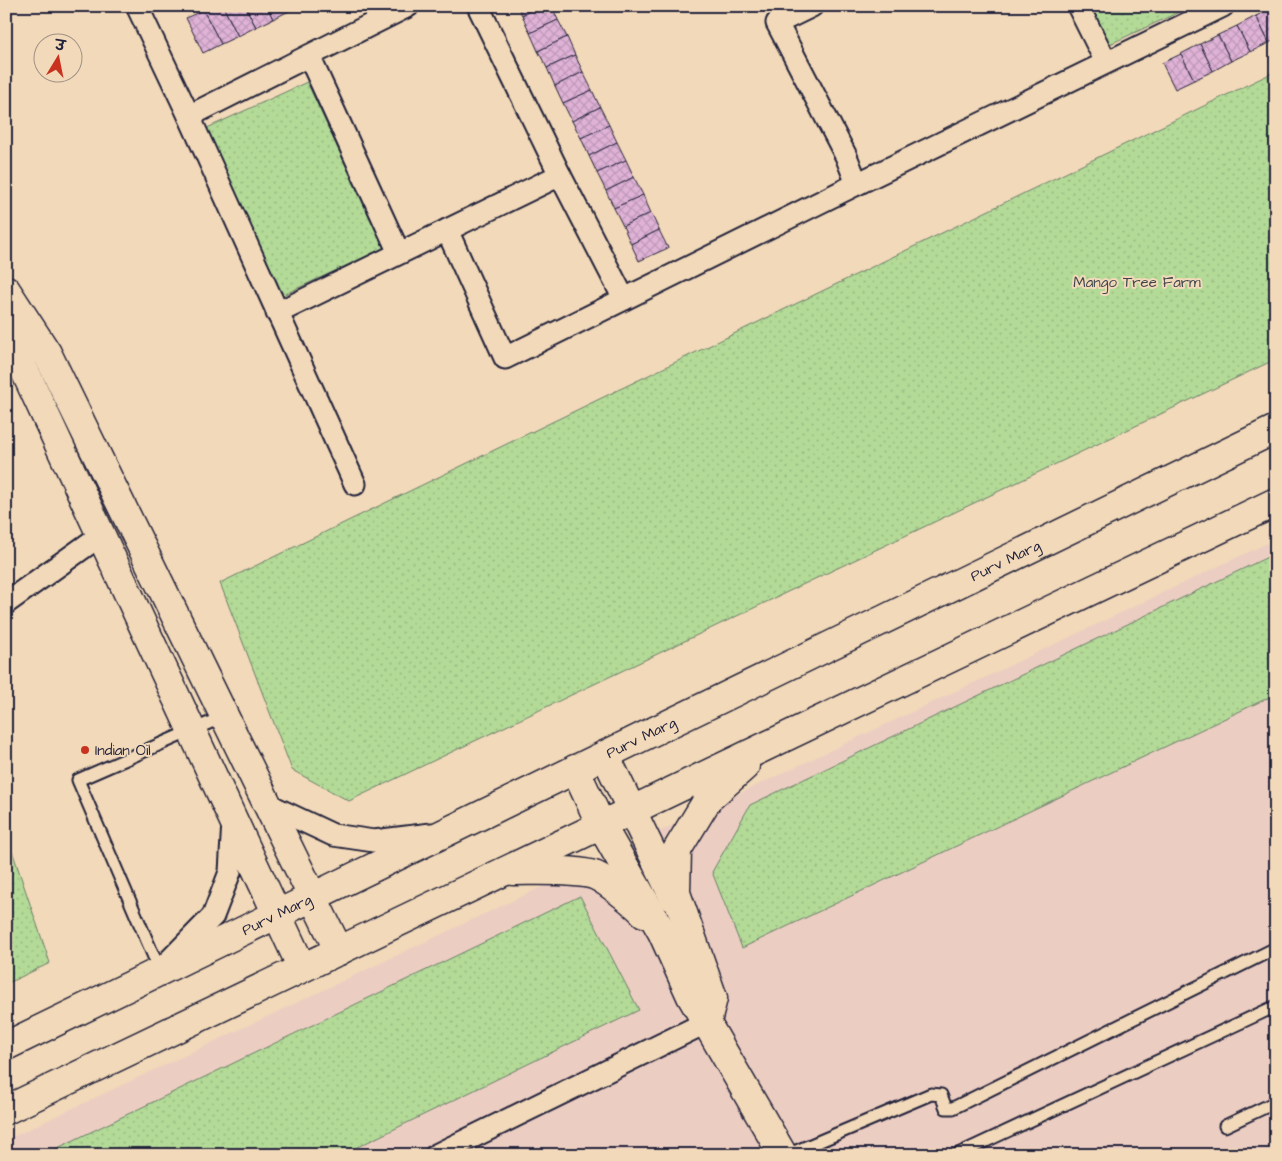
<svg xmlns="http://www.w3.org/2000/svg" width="1282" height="1161" font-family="'Architects Daughter','Playpen Sans Deva',sans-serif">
	<defs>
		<pattern id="park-dots" width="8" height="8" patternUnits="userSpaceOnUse" patternTransform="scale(1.25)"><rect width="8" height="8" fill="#b3da97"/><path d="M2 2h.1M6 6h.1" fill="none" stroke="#9abb83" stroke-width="1.8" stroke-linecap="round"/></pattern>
		<pattern id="building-cross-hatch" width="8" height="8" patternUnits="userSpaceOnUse" patternTransform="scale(1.25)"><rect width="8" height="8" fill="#dfb2d6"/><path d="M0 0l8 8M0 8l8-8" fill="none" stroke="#bf99b9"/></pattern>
	</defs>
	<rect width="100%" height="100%" fill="#f2d9b9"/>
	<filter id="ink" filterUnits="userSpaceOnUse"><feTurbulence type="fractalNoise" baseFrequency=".02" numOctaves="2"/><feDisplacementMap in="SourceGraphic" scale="10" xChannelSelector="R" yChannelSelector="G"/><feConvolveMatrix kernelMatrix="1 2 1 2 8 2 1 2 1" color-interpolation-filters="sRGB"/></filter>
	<g filter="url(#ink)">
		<!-- built -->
		<polygon fill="#eccdc2" points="1276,539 1276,1155 6,1155 6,1140 984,678"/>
		<!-- park -->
		<g fill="url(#park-dots)" stroke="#6a7e69">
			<polygon points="1090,6 1192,6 1108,45"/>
			<polygon points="1276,71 1276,359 349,801 292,770 220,583"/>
			<polygon points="307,82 384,248 283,295 205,129"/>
			<polygon points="1276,553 1276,694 742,948 712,872 750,805"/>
			<polygon points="6,833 50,963 6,984"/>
			<polygon points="580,896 639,1010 341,1155 43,1155"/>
		</g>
		<!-- building -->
		<g fill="url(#building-cross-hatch)" stroke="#22223b">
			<polygon points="210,6 223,6 238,36 221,44 203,10"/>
			<polygon points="223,6 245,6 256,27 238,36"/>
			<polygon points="245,6 267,6 273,19 256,27"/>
			<polygon points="267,6 289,6 291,10 273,19"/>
			<polygon points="517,6 540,6 522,15"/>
			<polygon points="540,6 552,6 558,20 530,33 522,15"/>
			<polygon points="1274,7 1276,11 1276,39 1269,43 1256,16"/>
			<polygon points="203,10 221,44 203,53 186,18"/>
			<polygon points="1256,16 1269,43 1250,52 1237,26"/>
			<polygon points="558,20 567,37 538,51 530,33"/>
			<polygon points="1237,26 1250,52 1231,61 1218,35"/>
			<polygon points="1218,35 1231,61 1213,71 1200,44"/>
			<polygon points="567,37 575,55 547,68 538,51"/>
			<polygon points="1200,44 1213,71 1194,80 1181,54"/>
			<polygon points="1181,54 1194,80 1175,89 1162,63"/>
			<polygon points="575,55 583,72 555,86 547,68"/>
			<polygon points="583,72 592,90 563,103 555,86"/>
			<polygon points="592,90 600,107 572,121 563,103"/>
			<polygon points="600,107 609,125 581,138 572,121"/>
			<polygon points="609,125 617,142 589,156 581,138"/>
			<polygon points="617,142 626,160 597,173 589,156"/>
			<polygon points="626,160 634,177 606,191 597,173"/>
			<polygon points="634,177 643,195 614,208 606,191"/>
			<polygon points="643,195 651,213 623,226 614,208"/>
			<polygon points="651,213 659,230 631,244 623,226"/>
			<polygon points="659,230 668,248 639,261 631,244"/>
		</g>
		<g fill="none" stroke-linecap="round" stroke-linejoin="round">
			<!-- lane casing -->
			<g stroke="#22223b" stroke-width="15">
				<g id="lane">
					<polyline points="160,971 78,780 225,716"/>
					<polyline points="1225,1126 1276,1102"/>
					<polyline points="787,1155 931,1094 941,1095 946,1108 953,1108 1276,948"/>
					<polyline points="956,1155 1276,1006"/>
				</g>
			</g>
			<!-- street casing -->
			<g stroke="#22223b" stroke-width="25">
				<g id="street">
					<polyline points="137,6 189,116 355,484"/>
					<polyline points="478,6 560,175 624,299"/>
					<polyline points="812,6 777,23 846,156 857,184"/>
					<polyline points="1078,6 1106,62"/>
					<polyline points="309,56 399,253"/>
					<polyline points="189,116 408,6"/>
					<polyline points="447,230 505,358 857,184 1223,6"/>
					<polyline points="277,313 560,175"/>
					<polyline points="6,603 101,535"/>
					<polyline points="267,804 333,835 374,841 431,834"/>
					<polyline points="167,963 213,916 230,872 233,821"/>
					<polyline points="436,1155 707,1022"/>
				</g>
			</g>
			<!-- secondary casing -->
			<g stroke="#22223b" stroke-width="31">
				<g id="secondary">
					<polyline points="6,290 47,353 339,951"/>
					<polyline points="6,337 16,352 302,968"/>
					<polyline points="605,755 674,898"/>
					<polyline points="575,769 601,825 662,932 691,996 783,1155"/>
					<path d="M513 871C536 871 572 869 594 875 605 879 636 904 644 913"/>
					<polyline points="707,1022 713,998 676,893 677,850 708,799 745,766"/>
					<path id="s1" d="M6 1046 1276 429"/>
					<polyline points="6,1110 1276,502"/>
				</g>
			</g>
			<!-- lane -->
			<use href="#lane" stroke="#f2d9b9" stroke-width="11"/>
			<!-- street -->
			<use href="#street" stroke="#f2d9b9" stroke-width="21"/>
			<!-- secondary -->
			<use href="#secondary" stroke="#f2d9b9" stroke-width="28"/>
		</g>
	</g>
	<!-- markers -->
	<circle fill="#c8321e" stroke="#f2d9b9" stroke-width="2" cx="85" cy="750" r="5"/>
	<g text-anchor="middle" stroke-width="4" stroke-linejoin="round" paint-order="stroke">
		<!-- park labels -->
		<g font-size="15" fill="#3f474d" stroke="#f2d9b9">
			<text x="1137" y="287">Mango Tree Farm</text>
		</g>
		<!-- street labels -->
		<g font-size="15" fill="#22223b" stroke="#f2d9b9">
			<text dy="5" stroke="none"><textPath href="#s1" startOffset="1111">Purv Marg</textPath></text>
			<text dy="5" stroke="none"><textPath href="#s1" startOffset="706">Purv Marg</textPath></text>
			<text dy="5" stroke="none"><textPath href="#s1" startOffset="301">Purv Marg</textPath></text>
		</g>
		<!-- poi labels -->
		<g font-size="15" fill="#22223b" stroke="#f2d9b9" text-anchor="start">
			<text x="95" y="755">Indian Oil</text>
		</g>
	</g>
	<!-- margin -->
	<rect width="1282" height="1161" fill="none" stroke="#f2d9b9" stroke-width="25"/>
	<rect x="12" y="12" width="1257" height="1136" fill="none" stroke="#22223b" stroke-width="2" filter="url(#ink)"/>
	<!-- north arrow -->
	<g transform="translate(58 58) rotate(10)"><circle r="24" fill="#f2d9b9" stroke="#9f9087"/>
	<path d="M0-4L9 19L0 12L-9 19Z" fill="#c8321e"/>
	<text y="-8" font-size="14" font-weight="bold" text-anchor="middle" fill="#22223b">उ</text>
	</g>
</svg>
